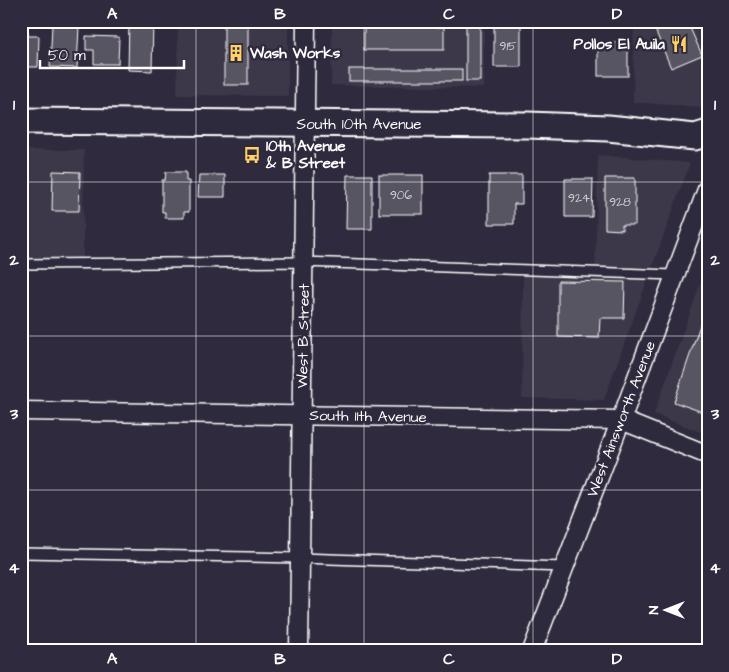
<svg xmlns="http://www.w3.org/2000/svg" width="729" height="672" font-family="'Architects Daughter',sans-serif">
	<rect width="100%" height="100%" fill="#2f2a3d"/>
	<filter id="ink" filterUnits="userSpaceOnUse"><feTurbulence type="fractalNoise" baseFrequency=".02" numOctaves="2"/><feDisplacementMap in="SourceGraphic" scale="10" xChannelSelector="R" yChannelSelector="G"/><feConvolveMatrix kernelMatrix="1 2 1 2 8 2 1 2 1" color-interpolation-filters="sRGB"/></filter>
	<g filter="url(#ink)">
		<!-- built -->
		<g fill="#3c3749">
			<polygon points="178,21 288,21 288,96 177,95"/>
			<polygon points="332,21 484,21 484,88 331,85"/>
			<polygon points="634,21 708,21 708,106 704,108 633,102"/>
			<polygon points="21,150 84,150 83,267 21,266"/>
			<polygon points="598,155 690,163 604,400 522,398 523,271 595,274"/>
			<polygon points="708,262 708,435 654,414"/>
		</g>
		<!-- building -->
		<g fill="#595564" stroke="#fff">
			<polygon points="129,21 153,21 152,71 128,70"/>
			<rect x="224" y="21" width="24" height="64"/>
			<rect x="466" y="21" width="14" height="60"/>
			<polygon points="682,21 687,21 702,55 671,68 656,32"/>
			<rect x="494" y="24" width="27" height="43"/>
			<polygon points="52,25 79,26 77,68 50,67"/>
			<polygon points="364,26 444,27 444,50 364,50"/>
			<polygon points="21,31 28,31 28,36 39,36 38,67 21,67"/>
			<polygon points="86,36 119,37 118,64 94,64 94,50 86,50"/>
			<rect x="598" y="42" width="30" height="34"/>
			<rect x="349" y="69" width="113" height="12"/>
			<polygon points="53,171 80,172 79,211 52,211"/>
			<polygon points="166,172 186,172 186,181 189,181 189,212 184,212 184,218 165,218 165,212 162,212 162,180 165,180"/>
			<polygon points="199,175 225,175 225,197 198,197"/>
			<polygon points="347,175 372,175 372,229 346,229"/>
			<rect x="379" y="175" width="44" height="39"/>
			<polygon points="489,175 522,175 522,204 514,204 514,224 489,224"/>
			<polygon points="605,178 635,178 635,225 622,225 622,230 605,229"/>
			<polygon points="565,179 593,179 592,217 565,217"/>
			<polygon points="558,281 625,282 624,318 600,318 599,338 558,337"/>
			<polygon points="700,325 708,327 708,414 674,402"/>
		</g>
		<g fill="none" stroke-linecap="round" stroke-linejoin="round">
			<!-- lane casing -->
			<g stroke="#fff" stroke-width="12">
				<g id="lane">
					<polyline points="21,264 303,262 674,275"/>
					<polyline points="21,553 300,558 564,567"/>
				</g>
			</g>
			<!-- street casing -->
			<g stroke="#fff" stroke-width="21">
				<g id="street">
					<polyline points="21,411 621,420 708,455"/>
					<polyline points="299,651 306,21"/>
					<polyline points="532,651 621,420 708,187"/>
				</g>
			</g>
			<!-- secondary casing -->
			<g stroke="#fff" stroke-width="29">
				<polyline id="secondary" points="21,121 528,125 608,128 695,137 708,133"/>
			</g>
			<!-- lane -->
			<use href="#lane" stroke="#2f2a3d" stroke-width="9"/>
			<!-- street -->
			<use href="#street" stroke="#2f2a3d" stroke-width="18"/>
			<!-- secondary -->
			<use href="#secondary" stroke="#2f2a3d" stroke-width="25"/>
		</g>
	</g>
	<!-- grid -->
	<path fill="none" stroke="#fff" stroke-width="1" stroke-opacity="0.55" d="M196 21V651M364 21V651M533 21V651M21 182H708M21 336H708M21 490H708"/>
	<!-- icons -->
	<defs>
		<g id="restaurant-bare" transform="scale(1.35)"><path d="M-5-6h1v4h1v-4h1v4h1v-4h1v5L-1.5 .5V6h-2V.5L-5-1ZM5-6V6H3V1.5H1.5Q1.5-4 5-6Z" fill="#ffd166" stroke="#2f2a3d" stroke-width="2.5" paint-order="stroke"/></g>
		<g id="building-bare" transform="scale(1.35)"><path d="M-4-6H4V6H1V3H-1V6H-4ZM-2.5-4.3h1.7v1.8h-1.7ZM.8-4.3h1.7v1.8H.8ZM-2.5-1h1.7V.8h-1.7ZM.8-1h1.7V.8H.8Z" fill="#ffd166" stroke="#2f2a3d" stroke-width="2.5" paint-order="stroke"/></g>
		<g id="bus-bare" transform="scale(1.35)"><path d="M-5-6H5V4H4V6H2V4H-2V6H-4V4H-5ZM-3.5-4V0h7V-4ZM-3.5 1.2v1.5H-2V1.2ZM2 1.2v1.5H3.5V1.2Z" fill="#ffd166" stroke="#2f2a3d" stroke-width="2.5" paint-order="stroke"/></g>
	</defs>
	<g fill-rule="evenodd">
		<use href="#restaurant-bare" x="679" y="44"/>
		<use href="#building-bare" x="236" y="53"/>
		<use href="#bus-bare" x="252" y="155"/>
	</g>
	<g text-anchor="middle" stroke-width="5" stroke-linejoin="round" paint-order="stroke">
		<!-- number labels -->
		<g font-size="12" fill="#d6d4d8">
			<text x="508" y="50">915</text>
			<text x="401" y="199">906</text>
			<text x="579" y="202">924</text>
			<text x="620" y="206">928</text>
		</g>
		<!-- poi labels -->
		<g font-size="15" font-weight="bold" fill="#fff" stroke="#2f2a3d" text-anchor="start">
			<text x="665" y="49" text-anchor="end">Pollos El Auila</text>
			<text x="250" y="58">Wash Works</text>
			<text x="266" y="151">10th Avenue<tspan x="266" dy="17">&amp; B Street</tspan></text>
		</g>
		<!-- street labels -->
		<g font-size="15" fill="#fff" stroke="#2f2a3d">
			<text x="359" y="129">South 10th Avenue</text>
			<text transform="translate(303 336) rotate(-89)" y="5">West B Street</text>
			<text transform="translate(368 416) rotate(1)" y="5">South 11th Avenue</text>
			<text transform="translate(621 419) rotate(-69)" y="5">West Ainsworth Avenue</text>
		</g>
	</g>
	<!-- margin -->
	<rect width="729" height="672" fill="none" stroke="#2f2a3d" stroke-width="55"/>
	<!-- north arrow -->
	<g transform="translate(666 610) rotate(270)" stroke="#2f2a3d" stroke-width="4" paint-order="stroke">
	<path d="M0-4L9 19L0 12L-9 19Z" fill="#ffffff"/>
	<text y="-8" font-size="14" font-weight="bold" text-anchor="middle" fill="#ffffff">N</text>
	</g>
	<!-- scale -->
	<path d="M40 60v8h144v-8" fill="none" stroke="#ffffff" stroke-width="2.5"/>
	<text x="48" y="60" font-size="15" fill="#ffffff" stroke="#2f2a3d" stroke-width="4" paint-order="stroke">50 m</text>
	<rect x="28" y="28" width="674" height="616" fill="none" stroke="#fff" stroke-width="2"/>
	<g font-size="16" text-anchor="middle" font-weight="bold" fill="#fff">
		<text x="112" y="19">A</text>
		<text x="280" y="19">B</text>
		<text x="449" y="19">C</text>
		<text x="617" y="19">D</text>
		<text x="14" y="110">1</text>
		<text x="715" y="110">1</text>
		<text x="14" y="265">2</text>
		<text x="715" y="265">2</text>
		<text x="14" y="419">3</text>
		<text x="715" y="419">3</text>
		<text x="14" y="573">4</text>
		<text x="715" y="573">4</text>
		<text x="112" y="664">A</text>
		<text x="280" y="664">B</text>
		<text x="449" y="664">C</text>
		<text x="617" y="664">D</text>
	</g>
</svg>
